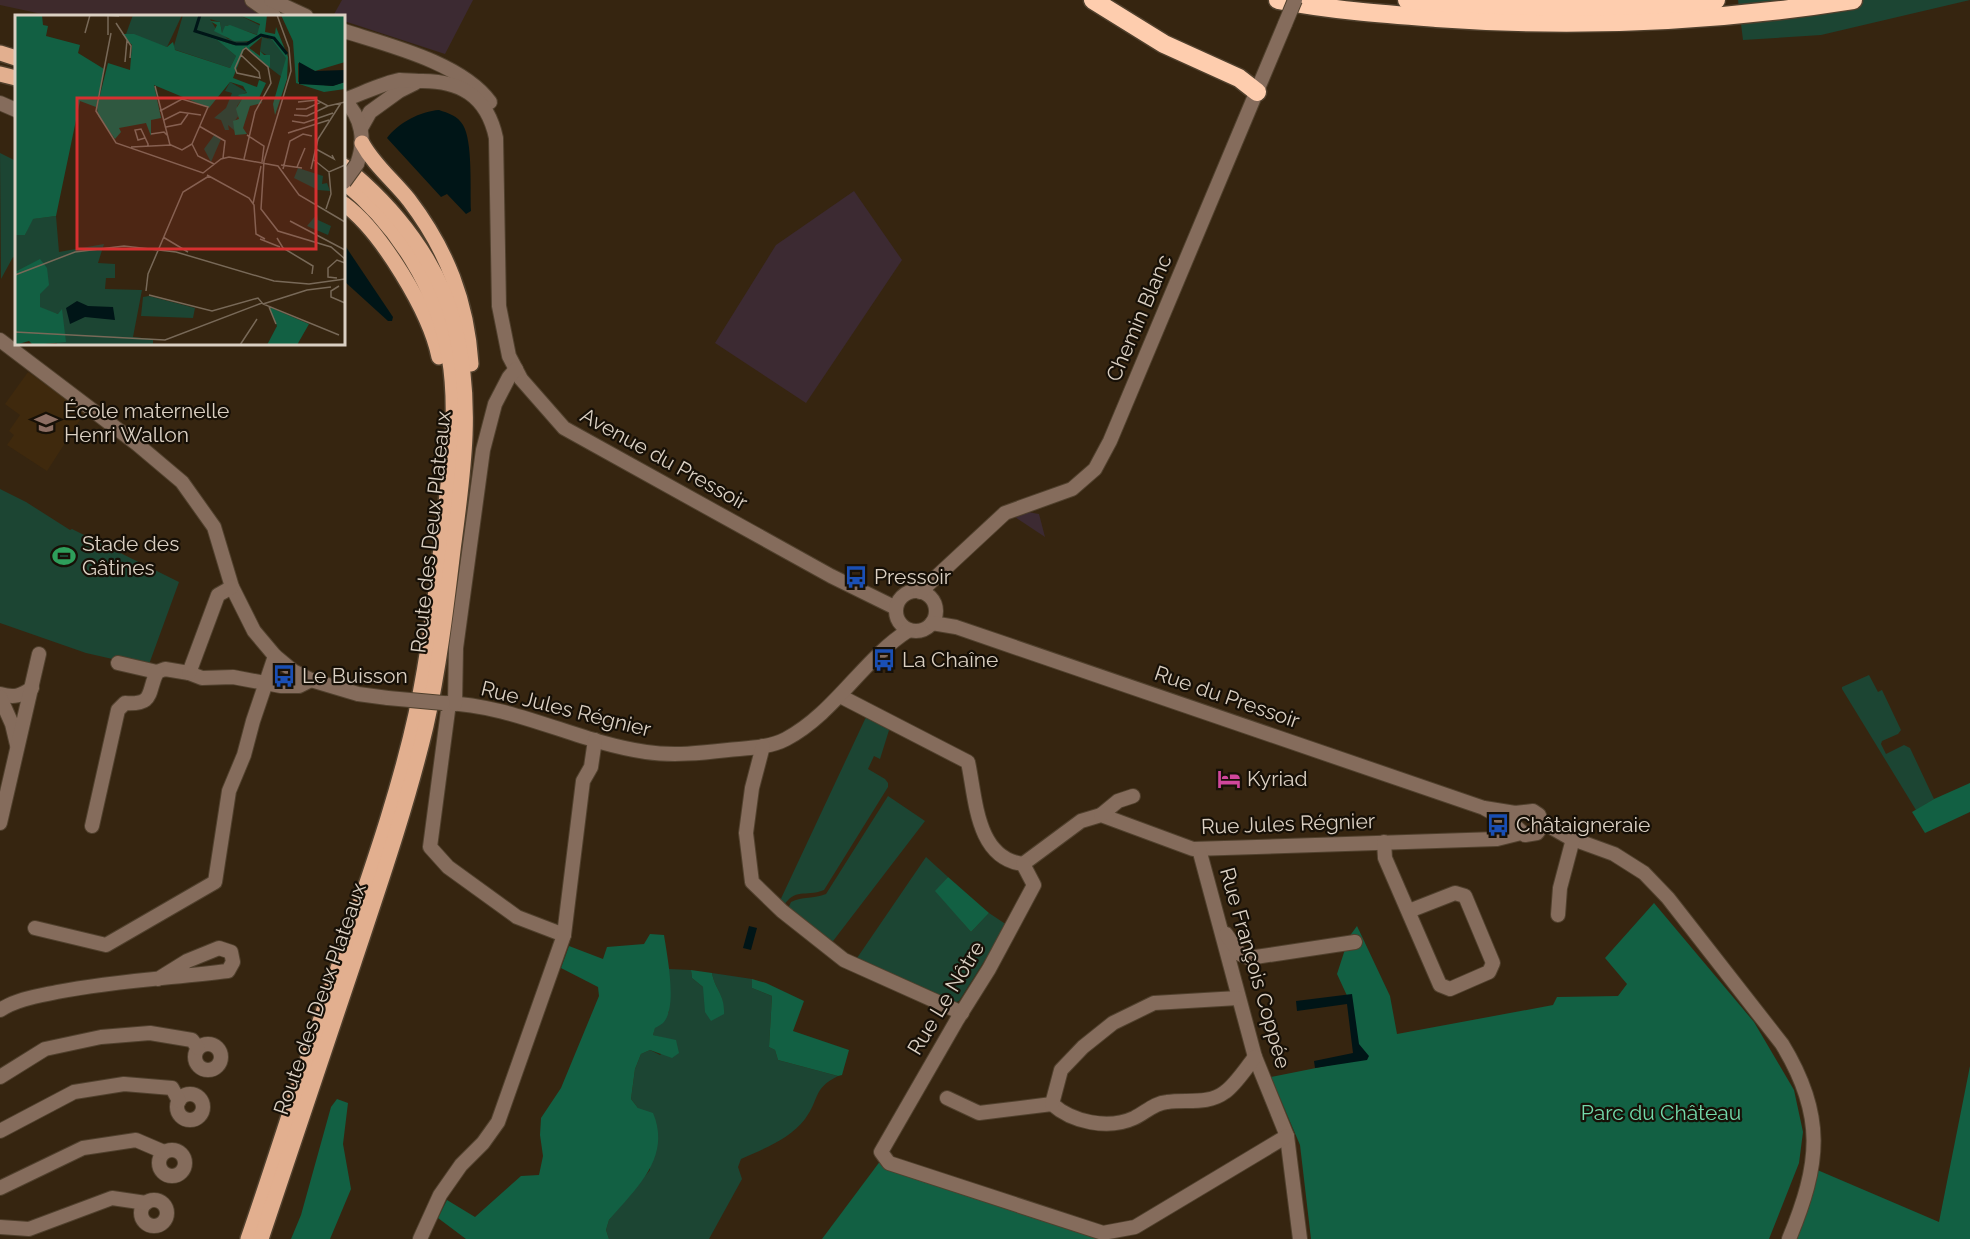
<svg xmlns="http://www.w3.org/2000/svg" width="1970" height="1239" font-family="Raleway,sans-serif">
	<rect width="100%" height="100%" fill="#362510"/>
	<!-- commercial -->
	<polygon fill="#3e2a2c" points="0,0 244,0 269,16 51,16 0,5"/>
	<!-- industrial -->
	<g fill="#3c2a32">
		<polygon points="342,0 473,0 445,54 344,21 344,16 333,16"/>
		<polygon points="854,191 902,260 806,403 715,343 776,245"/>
		<polygon points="1028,512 1039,514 1045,537 1015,517"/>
	</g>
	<!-- built -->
	<polygon fill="#3f290d" points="28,372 85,412 47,471 7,445 14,435 9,431 20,415 5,404"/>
	<!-- green -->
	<g fill="#1c4533">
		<polygon points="1738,0 1970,0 1821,35 1743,40"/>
		<polygon points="0,153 16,161 16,259 13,257 1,279"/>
		<polygon points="0,489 26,502 70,530 72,529 179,582 148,667 86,653 0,623"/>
		<polygon points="1869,675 1878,692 1882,690 1901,730 1898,734 1882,741 1881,744 1886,754 1904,745 1910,748 1934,799 1916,810 1842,689 1842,687"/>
		<path d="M867 715 890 727 880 759 874 756 868 769 885 779 888 783V787L824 890C804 898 796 886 782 908L778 905Z"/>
		<path d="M888 796 925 821 830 945 787 911 791 902C802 896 814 899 826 894Z"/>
		<polygon points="926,857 948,877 936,891 971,932 989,913 1007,925 959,1001 952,1004 855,961"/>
		<path d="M669 969 691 970 692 978 703 987 723 1014C725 994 715 990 712 973L752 979V988L772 996 769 1047 775 1050 778 1060 838 1076C812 1089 820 1099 805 1119 790 1139 763 1149 741 1159L738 1167 742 1179 709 1239H609L606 1230 609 1220 650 1170 638 1108 631 1099 635 1069 641 1054 650 1050 660 1055 676 1041 653 1035 655 1027 669 1012Z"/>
	</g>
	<!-- forest -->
	<g fill="#126043">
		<polygon points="1970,783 1970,812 1925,833 1912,812 1934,799"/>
		<polygon points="948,877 989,913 971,932 935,891"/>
		<polygon points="1654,903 1754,1022 1794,1090 1803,1132 1799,1163 1769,1239 1311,1239 1300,1145 1271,1077 1356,1060 1349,1000 1337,974 1349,937 1357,926 1390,996 1397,1034 1553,1005 1557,997 1618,996 1627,984 1605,958"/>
		<path d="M650 934 664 935C667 955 678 1008 663 1023 662 1024 657 1027 655 1028L653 1035 676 1040 679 1053 672 1058 650 1050 641 1054 635 1069 631 1099 638 1108 653 1113C672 1158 635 1189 609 1220L606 1230 609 1239H466L438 1218 447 1200 475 1217 521 1176 539 1175 543 1156 540 1135 541 1118 561 1088 599 996 598 987 561 968 569 946 603 959 607 947 644 944Z"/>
		<path d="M691 970 712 973C715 990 725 994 724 1014L711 1021 705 1012 703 987 692 978Z"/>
		<polygon points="752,979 766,983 804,1001 793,1031 849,1050 842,1075 838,1076 778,1060 775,1050 769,1047 772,996 752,988"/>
		<polygon points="1970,1066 1970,1239 1785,1239 1808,1166 1939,1222"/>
		<polygon points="337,1099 348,1103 343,1144 351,1189 330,1239 291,1239 301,1215 331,1107"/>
		<polygon points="881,1160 1094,1233 1108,1239 822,1239"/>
	</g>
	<!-- water -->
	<g fill="#001517">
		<path d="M439 110C448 113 458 116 463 125 473 141 470 191 471 211L466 214 447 194 441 197 387 138C398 123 421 111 439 110Z"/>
		<polygon points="344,244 393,317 392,321 388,321 344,281"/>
		<polygon points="749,926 757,928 751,950 743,948"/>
		<polygon points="1352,994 1359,1044 1369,1056 1367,1060 1315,1068 1314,1061 1353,1053 1347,1004 1297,1011 1296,1001"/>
	</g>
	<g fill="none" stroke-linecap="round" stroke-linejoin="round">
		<!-- minor casing -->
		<g stroke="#50402d" stroke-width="16">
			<g id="minor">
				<polyline points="252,0 274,16"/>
				<polyline points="271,0 306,16"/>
				<path d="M344 31C388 45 462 63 490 102"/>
				<polyline points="0,103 16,110"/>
				<polyline points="361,128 370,112 399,91 415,83"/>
				<path d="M357 164C366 141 362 117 344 100 361 94 383 83 400 80 406 80 413 81 419 81 459 80 487 95 496 138L499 306 509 356 521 379 564 428 831 576 896 608"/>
				<polyline points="0,340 137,444 182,482 214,527 232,587 254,631 275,656 293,671 311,680 358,694 388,698"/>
				<circle cx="916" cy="611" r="20"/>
				<polyline points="920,592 1005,513 1072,489 1095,469 1110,441 1285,24"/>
				<polyline points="932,623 956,627 1484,808 1515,813 1533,811 1539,815 1542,826 1537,833 1525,835 1513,824 1484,808"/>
				<polyline points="118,663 157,672 165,669 189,673 202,678 233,677 281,686 299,686 311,680"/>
				<polyline points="189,673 218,595 232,587"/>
				<path d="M0 694C14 698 21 696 32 688"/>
				<path d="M840 696 968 762C976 799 976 858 1023 864L1081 821 1101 815 1193 849 1497 839 1521 833"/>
				<polyline points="0,697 12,724 17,745"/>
				<path d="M443 703C516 705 576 742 646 752 673 756 702 753 728 750 747 748 769 748 786 739 835 713 863 659 909 630"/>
				<polyline points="449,703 430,847 448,867 517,917 564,935"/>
				<polyline points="455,704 456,648 483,450 495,404 509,377 516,369"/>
				<polyline points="763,746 752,788 746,833 752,882 782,911 844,960 962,1013"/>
				<polyline points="1101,815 1118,801 1133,796"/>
				<path d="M1542 822 1570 838 1614 854 1644 873 1668 898 1782 1044C1826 1116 1820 1164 1789 1239"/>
				<polyline points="0,823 39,654"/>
				<path d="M92 826 118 710 125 703C155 705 147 692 157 672"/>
				<polyline points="1384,842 1385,858 1440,985 1450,989 1489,972 1493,963 1465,896 1455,893 1409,911"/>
				<polyline points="1199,849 1255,1057 1287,1136 1300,1239"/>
				<polyline points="1023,864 1034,885 989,969 957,1020 881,1152 889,1163 1103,1233 1135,1227 1287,1136"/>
				<polyline points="1558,915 1560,888 1573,839"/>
				<polyline points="35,928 106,945 215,882 229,791 244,755 253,721 275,656"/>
				<polyline points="1226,934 1240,954 1249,958 1355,942"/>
				<path d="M0 1010C17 999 38 996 57 992 113 981 171 978 228 971L233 962 231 952 219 948 187 961 158 979"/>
				<circle cx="208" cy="1057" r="13"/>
				<polyline points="0,1077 45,1049 101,1037 150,1033 192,1040 198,1048"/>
				<circle cx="190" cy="1107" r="13"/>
				<path d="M947 1098 979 1113 1052 1104C1072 1122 1108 1130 1134 1118 1145 1113 1154 1103 1167 1102 1186 1099 1208 1105 1225 1092 1236 1084 1246 1068 1255 1057"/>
				<polyline points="1052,1104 1061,1070 1083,1047 1113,1023 1154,1003 1238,998"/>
				<polyline points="0,1131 74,1092 124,1084 172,1088 179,1101"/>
				<circle cx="172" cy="1163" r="13"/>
				<polyline points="0,1188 83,1148 136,1140 164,1152"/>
				<circle cx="154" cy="1213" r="13"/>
				<polyline points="0,1227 29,1229 112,1198 146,1203"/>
				<polyline points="420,1239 440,1195 461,1165 483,1143 498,1122 564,935 583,781 591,767 595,740"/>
			</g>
		</g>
		<!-- major casing -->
		<g stroke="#50402d" stroke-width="18">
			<g id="major">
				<polyline points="0,53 16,58"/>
				<polyline points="0,74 16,78"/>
				<path d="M362 143C374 165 393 180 409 200 447 250 467 302 471 364"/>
				<path d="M344 204C381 231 430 312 439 357"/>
				<path d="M248 1239C278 1152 305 1064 335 977 364 890 396 804 416 714 429 653 436 592 443 530 449 472 459 414 449 356 437 288 397 225 344 182"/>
				<path d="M261 1239C292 1147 323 1054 354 962 380 884 407 806 426 726 439 668 446 609 453 550 463 475 474 403 455 328 440 263 395 207 344 166"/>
			</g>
		</g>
		<!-- highway casing -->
		<g stroke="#50402d" stroke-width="21">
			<g id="highway">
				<polyline points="1093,0 1164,44 1239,78 1257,92"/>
				<path d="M1278 0C1329 10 1383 14 1436 18 1575 28 1714 22 1853 0"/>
				<path d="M1407 0C1511 7 1613 10 1716 0"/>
			</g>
		</g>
		<!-- minor -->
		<use href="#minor" stroke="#856c5c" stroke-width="14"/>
		<!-- major -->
		<use href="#major" stroke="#e2af8f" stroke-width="15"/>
		<!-- highway -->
		<use href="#highway" stroke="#fecdae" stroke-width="18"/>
		<!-- minor-bridge casing -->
		<g stroke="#50402d" stroke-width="16" stroke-linecap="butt">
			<g id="minor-bridge">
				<polyline points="1285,24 1295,0"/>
				<polyline points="344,182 357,164"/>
				<polyline points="388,698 443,703"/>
			</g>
		</g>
		<!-- minor-bridge -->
		<use href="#minor-bridge" stroke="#856c5c" stroke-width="14"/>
	</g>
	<!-- icons -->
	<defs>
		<g id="school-bare" transform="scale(1.8)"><path d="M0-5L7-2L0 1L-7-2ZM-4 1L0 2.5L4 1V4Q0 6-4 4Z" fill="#8d6e63" stroke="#171007" stroke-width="2.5" paint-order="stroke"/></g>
		<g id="stadium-bare" transform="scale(1.8)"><path d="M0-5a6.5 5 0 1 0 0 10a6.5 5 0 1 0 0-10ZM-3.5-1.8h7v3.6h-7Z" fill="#2e9e5b" stroke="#171007" stroke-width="2.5" paint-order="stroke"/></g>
		<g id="bus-bare" transform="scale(1.8)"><path d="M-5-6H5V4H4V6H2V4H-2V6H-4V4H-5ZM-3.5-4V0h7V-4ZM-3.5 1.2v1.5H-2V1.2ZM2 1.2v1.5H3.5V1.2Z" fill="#1a4fb4" stroke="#171007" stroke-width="2.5" paint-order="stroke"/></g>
		<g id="hotel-bare" transform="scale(1.8)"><path d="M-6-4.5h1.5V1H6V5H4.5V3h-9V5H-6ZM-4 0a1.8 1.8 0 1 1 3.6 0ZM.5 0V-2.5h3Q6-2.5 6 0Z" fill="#d1479c" stroke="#171007" stroke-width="2.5" paint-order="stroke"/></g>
	</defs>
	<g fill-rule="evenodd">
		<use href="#school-bare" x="46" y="423"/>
		<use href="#stadium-bare" x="64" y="556"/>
		<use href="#bus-bare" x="856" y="577"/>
		<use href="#bus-bare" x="884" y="660"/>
		<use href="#bus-bare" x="284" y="676"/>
		<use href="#hotel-bare" x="1229" y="779"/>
		<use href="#bus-bare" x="1498" y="825"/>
	</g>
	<g text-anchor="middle" stroke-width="4.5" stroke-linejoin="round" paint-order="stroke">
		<!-- street labels -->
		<g font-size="21" fill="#dbd0c3" stroke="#171007">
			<text transform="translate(1139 318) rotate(-67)" y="7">Chemin Blanc</text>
			<text transform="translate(664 459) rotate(29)" y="7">Avenue du Pressoir</text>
			<text transform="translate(431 532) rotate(-84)" y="7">Route des Deux Plateaux</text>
			<text transform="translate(1227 697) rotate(19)" y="7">Rue du Pressoir</text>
			<text transform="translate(566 709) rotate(14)" y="7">Rue Jules Régnier</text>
			<text transform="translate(1288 824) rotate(-2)" y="7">Rue Jules Régnier</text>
			<text transform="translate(1255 968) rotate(74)" y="7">Rue François Coppée</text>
			<text transform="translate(946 998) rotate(-59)" y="7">Rue Le Nôtre</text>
			<text transform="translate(320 999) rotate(-71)" y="7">Route des Deux Plateaux</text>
		</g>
		<!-- poi labels -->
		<g font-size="21" fill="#dbd0c3" stroke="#171007" text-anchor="start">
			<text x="64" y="418">École maternelle<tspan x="64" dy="24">Henri Wallon</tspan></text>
			<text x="82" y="551">Stade des<tspan x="82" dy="24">Gâtines</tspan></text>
			<text x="874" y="584">Pressoir</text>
			<text x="902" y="667">La Chaîne</text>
			<text x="302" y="683">Le Buisson</text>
			<text x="1247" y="786">Kyriad</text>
			<text x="1516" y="832">Châtaigneraie</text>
		</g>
		<!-- park labels -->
		<g font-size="21" fill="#73d9aa" stroke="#171007">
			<text x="1661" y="1120">Parc du Château</text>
		</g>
	</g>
	<!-- overview -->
	<g transform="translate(15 15)">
		<rect width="330" height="330" fill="#362510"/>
		<path d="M118 0H167L152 32 111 19ZM168 0H224L246 11 243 20 212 10 207 18 205 7 195 4 201 14 213 24 236 27 219 30 201 24 221 41 215 53 158 34ZM247 22 257 25 272 43 268 63 255 53 253 41 245 36ZM215 67 232 77 224 81 227 84 222 91 224 100 219 107 220 116 213 110 214 115H210L206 105 199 103 211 93 217 78 210 76ZM200 119 206 124 196 147 189 134ZM283 153 308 161 307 169 312 168 315 176 303 175 279 163ZM302 199 303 205 316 211 313 220 292 211ZM41 201 44 237 89 229 83 248 100 249V263H91L90 274 127 275 118 322 138 324V330H41L49 314 43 299 25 293V279L0 257V220H10L17 204ZM134 281 180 293 178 303 126 301 128 282Z" fill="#1c4533"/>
		<path d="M0 0H27L28 10 33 11 31 21 65 30 63 38 89 54 81 92 65 86 41 201 18 204 10 220H0ZM224 0H252L250 17 260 19 261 12 273 42 272 64 260 100 258 89 271 43 257 25 248 21 234 33 245 41V36L249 40H255V53L230 32 218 63 242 72 244 65 251 68 244 83 247 88 235 91 228 113 232 119 220 120 218 106 224 104 221 94 227 84 223 80 232 78 228 71 215 67 194 93 139 70 146 103 136 105V121L131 108 104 113 106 117 100 124 83 101 82 92 93 48 115 55 117 30 107 19H119L152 32 158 27 160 35 215 53 221 41 202 25 177 16 219 30 232 29 235 26H219L199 16 202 10 195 6 205 7 207 18 210 11 215 10 242 20 245 9ZM266 0H330V47L300 56 283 48V67L317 71 330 67V74L309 77 281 68 278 26ZM25 244 32 253 34 270 25 279V292L43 299 47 294 51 327 18 330 14 326 0 330V257ZM254 292 294 309 282 330H252L262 311Z" fill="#126043"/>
		<path d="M284 47 300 56 330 55V67L318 71 284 69ZM62 286 73 291 98 292 100 305 70 302 55 309 51 293Z" fill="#001517"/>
		<path fill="none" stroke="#001517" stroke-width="3" d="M185 0 180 16 221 29H232L246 20 259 23 272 39"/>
		<path fill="none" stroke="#786958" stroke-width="1.5" d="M84 0 104 1M262 0 274 33 276 56 249 146 246 194 263 216 316 232 330 244M101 8 116 31 115 43M70 18 75 0M96 18 81 96 101 128 188 158 206 144 214 142 263 151 284 180 330 207M93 20V0M226 40 244 57 245 63 222 58 220 53 228 35 231 33 253 52 256 68 240 97 229 144M110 47 112 25M140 71 155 130M283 87 302 85 313 91 330 87M281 94H291L306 87M145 96 167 84 193 92 177 129M279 100 292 101 313 91M149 105 165 97 186 100M277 106 289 108 318 98M184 111 210 126 208 143M151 112 166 109 173 99M282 115 273 118 314 105M136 119 149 117 153 121M232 120 249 131 247 147M130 123 123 125 120 115 126 114 133 129V131M177 129 183 141 199 149M116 132 156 130 167 135 177 129M301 134 319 144 317 140M299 145 314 157 330 150M266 150 287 153M282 152 290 133M268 154 275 126 288 119 297 121M296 154 303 124 326 88M192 160 234 183 239 190 241 219 250 224M238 189 246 151M311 194 316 179 314 157M275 206 330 235M148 222 173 237M262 223 268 233 298 251 297 259M245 224 265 232M0 260 60 237 109 231 161 237 259 266 294 269 330 264M322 263 313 262V253L322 245 330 248M324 271 316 276V282L330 288M131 276 133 259 168 177 194 161M134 280 197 296 243 283 248 289 324 320M248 289 292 275 316 272M254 292 261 309M0 317 150 325 247 288M225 330 242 304"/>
		<path fill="#d63030" fill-opacity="0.15" stroke="#d63030" stroke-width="3" d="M62 83H301V234H62Z"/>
		<rect width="330" height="330" fill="none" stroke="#dbd0c3" stroke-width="3"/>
	</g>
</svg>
